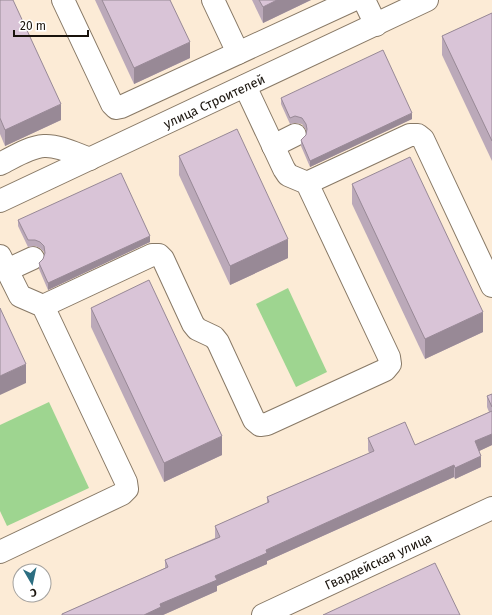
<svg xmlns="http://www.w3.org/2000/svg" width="492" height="615" font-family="'Fira Sans',sans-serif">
	<rect width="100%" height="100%" fill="#fcebd6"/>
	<!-- green -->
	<g fill="#9ed590">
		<polygon points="288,288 327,372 296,387 256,304"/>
		<polygon points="49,402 89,488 7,526 0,511 0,425"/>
	</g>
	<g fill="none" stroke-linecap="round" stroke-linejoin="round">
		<!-- minor casing -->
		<g stroke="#887966" stroke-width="24">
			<g id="minor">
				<polyline points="63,0 112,104 116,108 121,107 353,0"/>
				<polyline points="213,0 238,53"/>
				<polyline points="364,0 376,25"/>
				<polyline points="273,146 295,135"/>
				<path d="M0 164C14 157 29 147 44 146 59 145 76 154 90 159"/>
				<polyline points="307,183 410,135 418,135 423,139 492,286"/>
				<polyline points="0,201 427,0"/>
				<polyline points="0,256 20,296 43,306 126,482 127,489 122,494 0,552"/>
				<polyline points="7,270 33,258"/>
				<polyline points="43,306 152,255 159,255 163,259 193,324 197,329 214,337 218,342 254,420 260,425 267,424 385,370 390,364 389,357 307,183 288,175 284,169 245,86"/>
				<polyline points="263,615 492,508"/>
			</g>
		</g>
		<!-- minor -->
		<use href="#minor" stroke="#fff" stroke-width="22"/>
	</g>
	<!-- wall -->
	<g fill="#bba9b9">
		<polygon points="0,0 61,120 5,146 0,134"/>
		<polygon points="95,0 170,0 190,58 134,84"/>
		<polygon points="252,0 311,0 263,23"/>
		<polygon points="492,13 492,161 442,55 442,36"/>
		<polygon points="281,98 412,119 310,167 301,146 301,140 306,135 307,132 306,130 302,124 295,123 290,124 281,104"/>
		<polygon points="179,156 288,258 230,285 179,175"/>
		<polygon points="352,184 483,332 425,359 352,204"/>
		<polygon points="18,220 150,242 48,290 39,269 39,263 43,259 45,255 44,252 40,248 35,246 28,247 18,226"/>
		<polygon points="91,308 222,455 164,482 91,327"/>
		<polygon points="492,394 492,445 479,451 481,467 455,479 454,477 267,561 267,564 217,586 217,591 163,615 62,615 62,614 165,568 165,560 215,538 215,526 267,503 267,497 369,453 368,450 368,438 415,445 489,412 487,407 487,396"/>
	</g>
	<!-- shaded-wall -->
	<g fill="#988996">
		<polygon points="277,0 311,0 263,23 263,7"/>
		<polygon points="190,42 190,58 134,84 134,68"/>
		<polygon points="61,104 61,120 5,146 5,130"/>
		<polygon points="412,113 412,119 310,167 310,161"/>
		<polygon points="150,236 150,242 48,290 48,283"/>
		<polygon points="288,239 288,258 230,285 230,266"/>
		<polygon points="483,312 483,332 425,359 425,339"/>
		<polygon points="26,364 26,383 0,395 0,376"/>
		<polygon points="492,434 492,445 475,453 475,441"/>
		<polygon points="222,436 222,455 164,482 164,463"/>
		<polygon points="481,456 481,467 455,479 455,468"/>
		<polygon points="454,465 454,477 267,561 267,564 217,586 217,591 163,615 144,615 160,604 266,550"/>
	</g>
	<!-- building -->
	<g fill="#d9c4d7" stroke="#988996">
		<polygon points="0,0 13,0 61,104 5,130 0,118"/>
		<polygon points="102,0 170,0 190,42 134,68"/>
		<polygon points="259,0 277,0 263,7"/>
		<polygon points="492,13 492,141 442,36"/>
		<polygon points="383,50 412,113 310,161 301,140 306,135 307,129 306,124 302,118 295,116 290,118 281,98"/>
		<polygon points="237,129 288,239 230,266 179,156"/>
		<polygon points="410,157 483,312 425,339 352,184"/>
		<polygon points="121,173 150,236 48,283 39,263 43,259 45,253 44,246 40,242 35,240 28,240 18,220"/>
		<polygon points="149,280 222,436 164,463 91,308"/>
		<polygon points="0,308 26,364 0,376"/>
		<polygon points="492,394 492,407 487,396"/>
		<polygon points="492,411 492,434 475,441 481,456 455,468 454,465 266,550 267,553 215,576 217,580 160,604 161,607 144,615 62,615 62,614 168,567 165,560 220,537 215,526 269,502 267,497 374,451 368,438 405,422 415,445"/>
		<polygon points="435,563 460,615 323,615"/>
	</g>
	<g text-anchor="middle" stroke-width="3" stroke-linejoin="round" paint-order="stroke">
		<!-- street labels -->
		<g font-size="13" fill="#19130c" stroke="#fff">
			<text transform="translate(214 101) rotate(-25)" y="5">улица Строителей</text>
			<text transform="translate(378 561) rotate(-25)" y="5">Гвардейская улица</text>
		</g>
	</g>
	<!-- north arrow -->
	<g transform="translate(32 583) rotate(171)"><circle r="19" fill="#ffffff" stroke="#a3a19e"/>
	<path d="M0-3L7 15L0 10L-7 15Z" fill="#2c6e81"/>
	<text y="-6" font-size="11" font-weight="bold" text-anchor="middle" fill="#19130c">С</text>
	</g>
	<!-- scale -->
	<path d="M14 30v6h74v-6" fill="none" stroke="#19130c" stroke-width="2"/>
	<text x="20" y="30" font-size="12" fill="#19130c" stroke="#ffffff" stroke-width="3" paint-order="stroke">20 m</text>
</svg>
